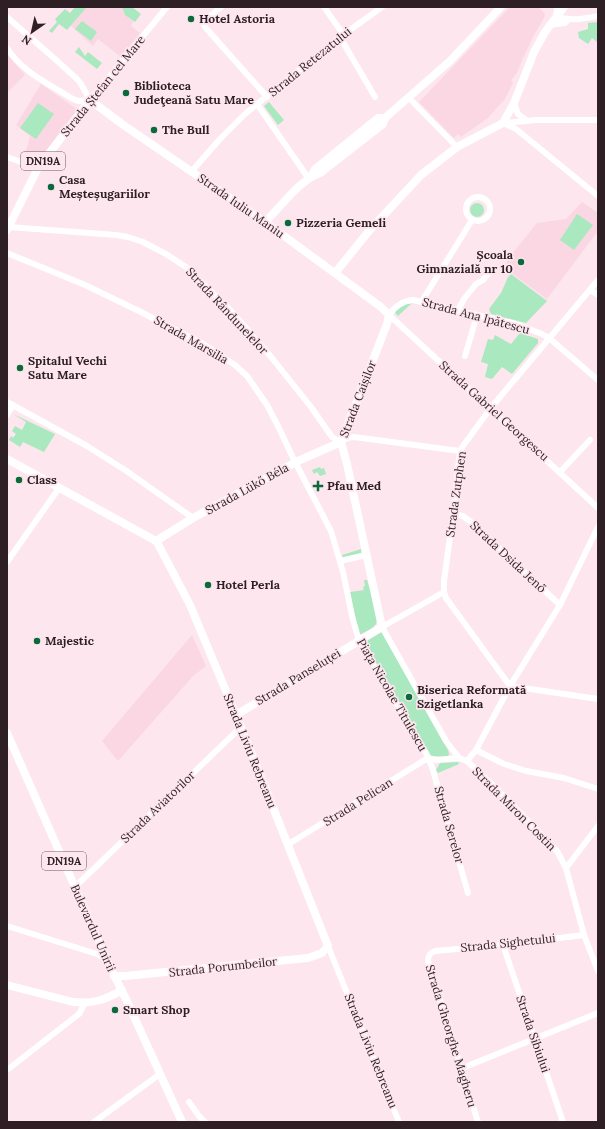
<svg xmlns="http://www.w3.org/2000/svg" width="605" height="1129" font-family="Lora,serif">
	<rect width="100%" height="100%" fill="#fde6ee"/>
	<!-- built -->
	<g fill="#fbd7e3">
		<polygon points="87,7 122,7 125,15 133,21 131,26 140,33 121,57 98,39 93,46 71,26"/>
		<polygon points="510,7 538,7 545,13 544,18 533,37 522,60 517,73 511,80 513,83 505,99 488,118 461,137 458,134 454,138 419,102"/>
		<polygon points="8,55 25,75 7,93 7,56"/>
		<polygon points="41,84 78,110 38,162 24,158 30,136 16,125"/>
		<polygon points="582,202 598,213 598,231 547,299 506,269 507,260 537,223 566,219"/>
		<polygon points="192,635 206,666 193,676 118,761 102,741"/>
	</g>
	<!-- green -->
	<g fill="#aae8bf">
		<polygon points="75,7 87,7 67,30 59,24 52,33 49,31 57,22 55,19 65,9 70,13"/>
		<polygon points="122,7 132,7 141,14 135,22 125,15"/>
		<polygon points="82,21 97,32 91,41 75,29"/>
		<polygon points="598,22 597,42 592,38 588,44 579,38 578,32 588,29 588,23"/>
		<polygon points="79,47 85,56 88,52 102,63 97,69 75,52"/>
		<polygon points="269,102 284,120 278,125 264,106"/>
		<polygon points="38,103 54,114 36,139 20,128"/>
		<circle cx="477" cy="210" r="7"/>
		<polygon points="577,214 593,225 574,250 560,240"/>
		<polygon points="511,274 547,301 526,323 491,314 489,309 501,293 508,277"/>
		<polygon points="412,303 398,316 394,311 405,304"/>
		<polygon points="520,333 538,339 538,343 512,374 502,367 492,379 485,377 488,364 481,362 488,339 493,340 495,335 511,344"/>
		<polygon points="13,414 55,434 44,452 23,442 20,447 9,440 11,436 13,438 16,434 12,431 15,426 22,430 26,422"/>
		<polygon points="320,467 321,469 324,468 326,474 320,476 317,472 314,474 312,470"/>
		<polygon points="361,549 361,554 343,558 342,555"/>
		<polygon points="364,580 367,580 378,616 376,624 371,629 359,635 350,592 364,590 363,587 365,586"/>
		<polygon points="381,631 448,750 449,754 448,757 431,756 364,642"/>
		<polygon points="458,762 459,764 438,773 436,770 440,763"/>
	</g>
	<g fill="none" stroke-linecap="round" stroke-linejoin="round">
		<!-- minor -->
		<g stroke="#fff" stroke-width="6">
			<polyline points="221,7 203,22 205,27 267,97"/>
			<polyline points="324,7 343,34"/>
			<path d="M557 7 556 17C572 21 582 19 598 16"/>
			<polyline points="7,17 55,59 77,79 81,84 90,100"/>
			<polyline points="550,25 565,23 568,20"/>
			<polyline points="340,37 375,97"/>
			<path d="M7 48C21 71 49 84 71 98L78 101 90 100"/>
			<polyline points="409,98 457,147"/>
			<polyline points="90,100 167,7"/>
			<polyline points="514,103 518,114 526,120"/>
			<polyline points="257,104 309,179"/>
			<polyline points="503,123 516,129 598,196"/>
			<polyline points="505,123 536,120 598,120"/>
			<polyline points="7,157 38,168"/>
			<polyline points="191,172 220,139 245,114 340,37 382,7"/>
			<circle cx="478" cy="209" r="12"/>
			<polyline points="9,227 116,235 128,237 143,242 166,254 186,267 232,312 272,358 311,407 332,437 341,442 347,438 354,437 460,451"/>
			<polyline points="7,253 85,285 139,311 203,344 235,365 247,376 267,405 279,428 294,460 331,531 343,572 352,616 359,641 426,753 432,767 468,893"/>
			<polyline points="590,290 598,295"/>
			<polyline points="422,301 472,220"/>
			<polyline points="458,310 464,299 476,284 483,280 493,268"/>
			<polyline points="465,356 477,315"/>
			<path d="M598 380 549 338 542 334 516 324 413 300C403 301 395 306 389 315L598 508"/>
			<polyline points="7,402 87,446 125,470 193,518"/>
			<polyline points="7,415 13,405"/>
			<polyline points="560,472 590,440"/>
			<polyline points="453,514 463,516 471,522 560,605"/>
			<polyline points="340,561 366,555"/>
			<polyline points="7,562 59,488"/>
			<polyline points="444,592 382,627 446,741 459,758"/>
			<polyline points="510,686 446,598 444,592 444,581 453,514 460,451 463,446 490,409 598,280"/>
			<polyline points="510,686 598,699"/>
			<polyline points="476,750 504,764 526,771 564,778 598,789"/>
			<polyline points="428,758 436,760 459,758 467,761 499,791 557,851 566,868 584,935 598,971"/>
			<polyline points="467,761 476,750 510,686 560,605 598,527"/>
			<polyline points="287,845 428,758"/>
			<polyline points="566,868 598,826"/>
			<polyline points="76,886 241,727"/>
			<polyline points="7,926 97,954 107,960"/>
			<polyline points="503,945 563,1122"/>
			<polyline points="328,946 399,1122"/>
			<polyline points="460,1069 598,1013"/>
			<polyline points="7,1070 79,1014 85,1003"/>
			<polyline points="189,1102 199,1116 205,1122"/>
			<polyline points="94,1122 160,1074"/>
			<path d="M478 1122 428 961C428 955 430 953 435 951L503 945 584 935"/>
		</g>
		<!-- major -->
		<g stroke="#fff" stroke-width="8">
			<polyline points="311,177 315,169 378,118 385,118"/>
			<path d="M265 222C283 205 297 182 320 173L383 124 385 118 450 61 501 7"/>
			<polyline points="7,230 38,168 90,100 122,124 265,222 381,307 389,315 387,324 341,442 347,464 382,627 236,715"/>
			<polyline points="335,273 369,231 421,175 457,147 503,123 514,103 534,52 545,32 564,7"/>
			<polyline points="7,459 156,541 158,544 190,605 241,727 328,946 322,953 308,958 125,976 114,976"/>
			<polyline points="156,541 193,518 298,461 341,442"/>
			<polyline points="7,733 111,969 126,999 182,1122"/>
			<path d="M7 985 73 1002C93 1004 105 1000 122 990"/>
		</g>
	</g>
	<!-- markers -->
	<g fill="#0c693c" stroke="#fde6ee" stroke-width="1.5">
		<circle cx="191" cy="19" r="4"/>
		<circle cx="126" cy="93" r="4"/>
		<circle cx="154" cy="130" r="4"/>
		<circle cx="51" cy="187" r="4"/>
		<circle cx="288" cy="223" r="4"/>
		<circle cx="521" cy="262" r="4"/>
		<circle cx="20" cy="368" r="4"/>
		<circle cx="19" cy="480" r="4"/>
		<path d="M316 480h4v4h4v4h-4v4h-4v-4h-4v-4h4z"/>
		<circle cx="208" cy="585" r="4"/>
		<circle cx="37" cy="641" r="4"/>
		<circle cx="409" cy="697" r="4"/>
		<circle cx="115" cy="1010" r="4"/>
	</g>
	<g text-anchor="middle" stroke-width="3.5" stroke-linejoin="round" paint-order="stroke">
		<!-- shield labels -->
		<g fill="#fde6ee" stroke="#6b5b61" stroke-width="1">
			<rect x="21" y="152" width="44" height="18" rx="3"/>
			<rect x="42" y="852" width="44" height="18" rx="3"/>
		</g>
		<g font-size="11" font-weight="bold" fill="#2d1f24">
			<text x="43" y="165">DN19A</text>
			<text x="64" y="865">DN19A</text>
		</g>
		<!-- poi labels -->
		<g font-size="12" font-weight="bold" fill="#2d1f24" stroke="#fde6ee" text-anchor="start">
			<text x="199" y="23">Hotel Astoria</text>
			<text x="134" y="90">Biblioteca<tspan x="134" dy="14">Judeţeană Satu Mare</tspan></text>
			<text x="162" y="134">The Bull</text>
			<text x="59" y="184">Casa<tspan x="59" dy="14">Meșteșugariilor</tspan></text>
			<text x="296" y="227">Pizzeria Gemeli</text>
			<text x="513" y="259" text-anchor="end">Școala<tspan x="513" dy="14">Gimnazială nr 10</tspan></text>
			<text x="28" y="365">Spitalul Vechi<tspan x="28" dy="14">Satu Mare</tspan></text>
			<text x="27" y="484">Class</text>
			<text x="327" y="490">Pfau Med</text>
			<text x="216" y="589">Hotel Perla</text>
			<text x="45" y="645">Majestic</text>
			<text x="417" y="694">Biserica Reformată<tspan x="417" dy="14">Szigetlanka</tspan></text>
			<text x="123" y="1014">Smart Shop</text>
		</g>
		<!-- street labels -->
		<g font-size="12" fill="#2d1f24" stroke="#fde6ee">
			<text transform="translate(310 62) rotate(-39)" y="4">Strada Retezatului</text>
			<text transform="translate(103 86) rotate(-51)" y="4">Strada Ștefan cel Mare</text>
			<text transform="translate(241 206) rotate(35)" y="4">Strada Iuliu Maniu</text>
			<text transform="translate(227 311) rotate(47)" y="4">Strada Rândunelelor</text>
			<text transform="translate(476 316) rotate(15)" y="4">Strada Ana Ipătescu</text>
			<text transform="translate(191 340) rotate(30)" y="4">Strada Marsilia</text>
			<text transform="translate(358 399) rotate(-69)" y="4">Strada Caișilor</text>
			<text transform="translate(494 411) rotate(42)" y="4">Strada Gabriel Georgescu</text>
			<text transform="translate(247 489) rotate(-29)" y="4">Strada Lükő Béla</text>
			<text transform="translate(456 494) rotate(-82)" y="4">Strada Zutphen</text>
			<text transform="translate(508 557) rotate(43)" y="4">Strada Dsida Jenő</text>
			<text transform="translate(298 677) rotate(-31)" y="4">Strada Panseluței</text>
			<text transform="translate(392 695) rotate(60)" y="4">Piața Nicolae Titulescu</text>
			<text transform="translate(250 751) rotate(68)" y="4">Strada Liviu Rebreanu</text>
			<text transform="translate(358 802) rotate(-32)" y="4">Strada Pelican</text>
			<text transform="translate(158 807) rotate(-44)" y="4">Strada Aviatorilor</text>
			<text transform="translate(514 809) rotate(45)" y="4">Strada Miron Costin</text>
			<text transform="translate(449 825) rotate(74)" y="4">Strada Serelor</text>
			<text transform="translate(93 928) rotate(66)" y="4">Bulevardul Unirii</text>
			<text transform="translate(508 943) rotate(-6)" y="4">Strada Sighetului</text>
			<text transform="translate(223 967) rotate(-6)" y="4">Strada Porumbeilor</text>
			<text transform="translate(533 1034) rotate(71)" y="4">Strada Sibiului</text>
			<text transform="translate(451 1036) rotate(73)" y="4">Strada Gheorghe Magheru</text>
			<text transform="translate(371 1051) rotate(68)" y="4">Strada Liviu Rebreanu</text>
		</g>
	</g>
	<!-- border -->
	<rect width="605" height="1129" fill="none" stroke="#2d1f24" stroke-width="16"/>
	<!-- north arrow -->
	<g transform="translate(32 32) rotate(214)" stroke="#fde6ee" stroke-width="3" paint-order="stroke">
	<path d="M0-3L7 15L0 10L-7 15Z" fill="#2d1f24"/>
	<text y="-6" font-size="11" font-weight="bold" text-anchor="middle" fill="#2d1f24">N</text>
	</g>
</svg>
